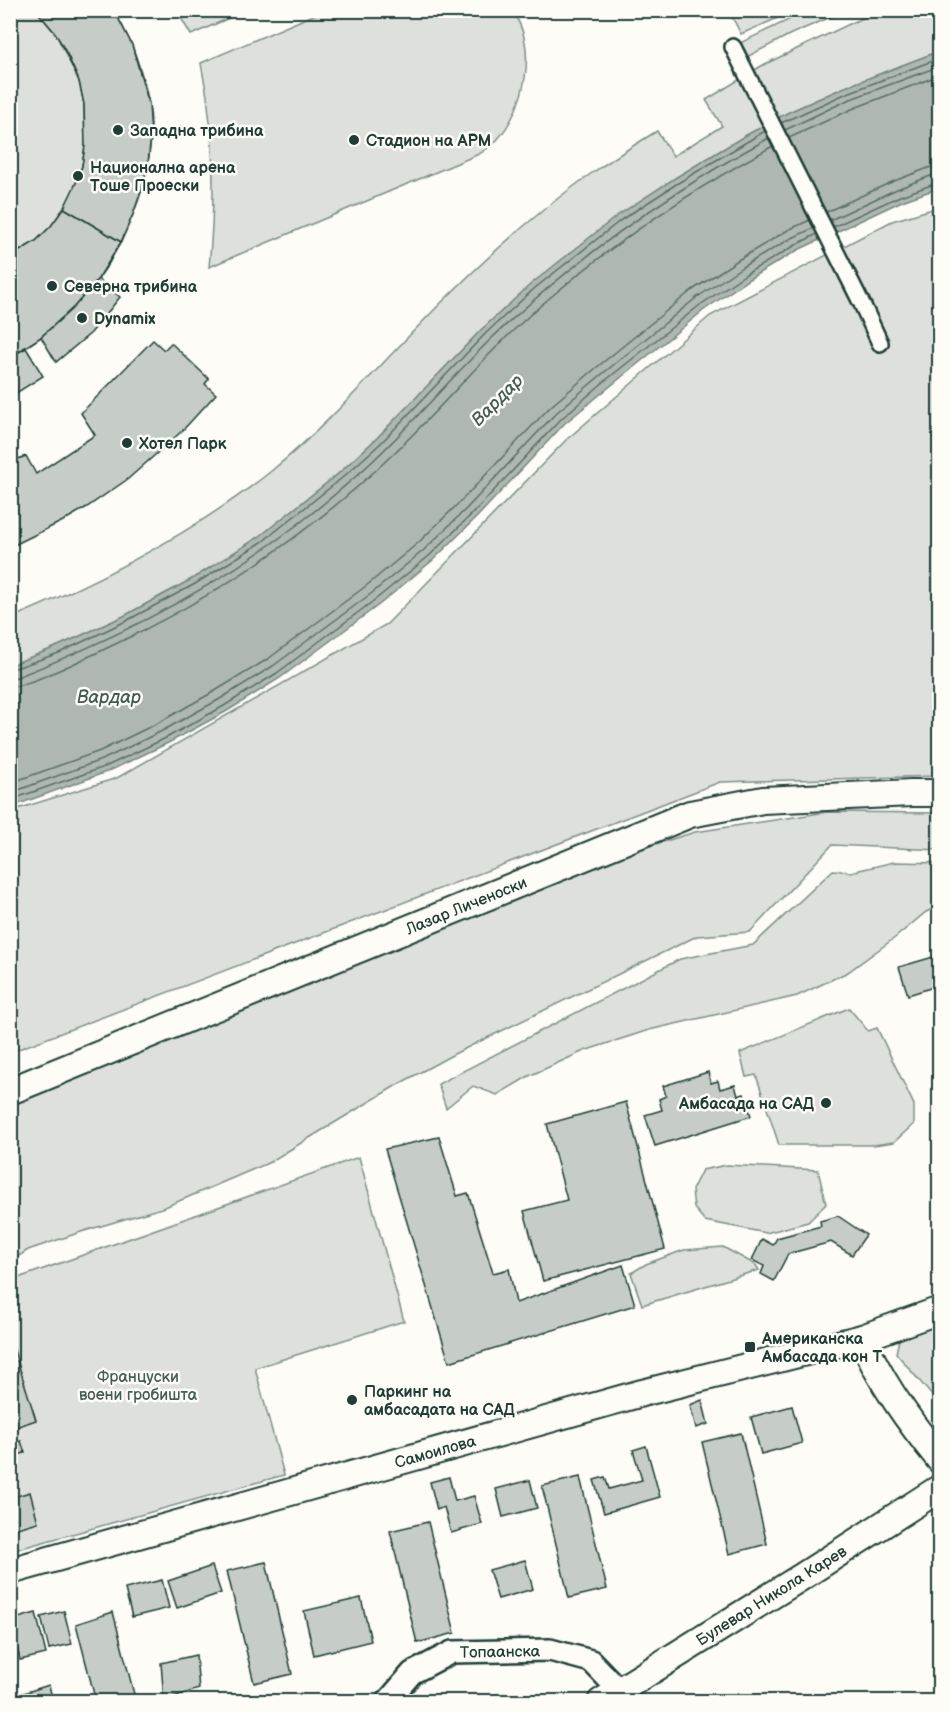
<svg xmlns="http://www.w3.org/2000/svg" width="950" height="1712" font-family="'Balsamiq Sans',sans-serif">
	<rect width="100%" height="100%" fill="#fdfcf7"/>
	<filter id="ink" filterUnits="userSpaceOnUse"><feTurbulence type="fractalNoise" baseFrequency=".0167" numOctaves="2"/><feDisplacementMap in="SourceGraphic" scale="12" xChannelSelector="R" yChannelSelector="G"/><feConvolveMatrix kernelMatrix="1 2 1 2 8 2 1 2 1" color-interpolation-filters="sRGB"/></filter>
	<g filter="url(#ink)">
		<!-- green -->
		<g fill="#dde0db" stroke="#7e8e88" stroke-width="1.5">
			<path d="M325 10 512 11C539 46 525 109 497 140 492 146 485 150 479 154L209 267C214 214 215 158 208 105 207 91 203 77 201 63Z"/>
			<polygon points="833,10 845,11 791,34 747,57 740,43 801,14 810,17"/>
			<path d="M11 11H114C134 43 154 99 151 137 145 228 88 311 11 357Z"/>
			<polygon points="177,11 245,11 191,35"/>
			<polygon points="729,11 794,11 741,34"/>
			<path d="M877 11H939V51L843 88 789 112 743 137 675 178 482 329 377 438 338 474 259 537 192 579 124 616 56 647 11 665V618C102 580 192 534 270 472 333 421 385 359 441 303 487 257 536 213 589 175 611 160 634 145 657 131L673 156 722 126 706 100 763 65Z"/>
			<polygon points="939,207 939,776 720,782 11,1052 11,811 117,778 387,624 566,440 710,316 892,221"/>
			<polygon points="827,812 939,813 939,850 832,845 750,932 697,936 454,1054 397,1085 268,1163 165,1207 81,1232 28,1250 11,1261 11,1104 556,875 695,832"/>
			<polygon points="894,862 939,863 939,906 926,912 896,937 848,972 797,996 649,1030 584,1051 529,1076 497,1095 473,1086 446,1108 438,1084 680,959 753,945 833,870 851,872"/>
			<polygon points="849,1008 868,1031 877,1028 914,1105 914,1124 894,1142 874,1145 779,1145 756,1075 746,1077 740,1053"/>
			<polygon points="359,1157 404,1321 255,1368 284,1475 11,1551 11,1285 21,1277"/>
			<polygon points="727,1165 818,1170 826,1204 808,1222 766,1233 705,1221 694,1208 692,1190 702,1170"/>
			<polygon points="723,1247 756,1265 759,1270 642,1305 631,1273 646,1264 684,1250"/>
			<polygon points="939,1319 939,1404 896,1353 901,1331"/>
		</g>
		<!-- water -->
		<polygon fill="#aeb8b1" stroke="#75877f" stroke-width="1.5" points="939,51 939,188 902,201 798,250 749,279 704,310 565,423 477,517 433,560 380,604 280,678 227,711 168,743 109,771 11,807 11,665 56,647 124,616 192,579 259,537 338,474 377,438 482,329 531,284 618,215 675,178 743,137 789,112 843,88"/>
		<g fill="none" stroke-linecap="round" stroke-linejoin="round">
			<!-- shore -->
			<g stroke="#586e66" stroke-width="1.5">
				<polyline points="781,123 845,94 940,58"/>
				<polyline points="785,130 848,100 940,66"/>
				<polyline points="789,138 852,109 940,75"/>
				<polyline points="826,212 894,181 931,167 940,166"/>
				<polyline points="830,220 897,189 933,175 940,175"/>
				<polyline points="833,227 900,196 940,182"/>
				<polyline points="10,670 59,653 126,621 195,584 262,542 342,478 381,443 486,333 535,288 621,220 678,183 765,131"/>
				<path d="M10 678 17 677C121 637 223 584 311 514 337 493 364 471 388 446 423 411 456 373 492 338 575 259 668 193 769 138"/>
				<path d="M10 687C20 686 29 682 38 679 61 670 84 659 107 648 212 599 309 535 392 455 445 405 490 348 546 301 616 241 692 190 773 146"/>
				<polyline points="10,783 100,751 158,723 215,691 268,659 366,586 418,543 461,501 550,407 596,368 691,291 738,260 788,230 810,220"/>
				<polyline points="10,793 104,759 162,731 220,699 273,666 372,593 424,550 467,508 556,413 601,375 696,298 742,267 792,238 814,228"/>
				<polyline points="10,800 107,766 166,738 224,706 277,673 376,599 429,556 473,513 561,419 606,380 700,305 746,274 796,245 817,234"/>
			</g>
		</g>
		<!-- building -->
		<g fill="#c6cdc7" stroke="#1f3d34" stroke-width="1.5">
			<polygon points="36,10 114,10 132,45 141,74 149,104 151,135 148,163 142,189 122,239 109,263 98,279 74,307 41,337 10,357 10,257 36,241 51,226 61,212 70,198 76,183 82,166 85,146 84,104 79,81 56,34"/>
			<polygon points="36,10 114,10 132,45 149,104 151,135 148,163 142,189 133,214 121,242 64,208 76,183 82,166 85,146 84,104 79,81 68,56 56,34"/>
			<polygon points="64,208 121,242 98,279 74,307 41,337 10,357 10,257 36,241 51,226"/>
			<polygon points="98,279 120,297 91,333 56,362 41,337 74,307"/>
			<polygon points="153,340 164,350 171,343 209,379 205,384 216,394 182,431 128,479 87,507 63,521 10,547 10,462 26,456 36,474 95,435 81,413"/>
			<polygon points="26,348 43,376 10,397 10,357"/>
			<polygon points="940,955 940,985 908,995 899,967"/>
			<polygon points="708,1072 711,1083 718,1081 720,1089 735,1085 738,1096 744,1094 751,1116 655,1146 645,1115 662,1110 659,1099 666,1096 663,1086"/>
			<polygon points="626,1102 665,1249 543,1281 524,1211 567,1200 547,1124"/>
			<polygon points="439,1137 457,1196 468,1193 493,1273 509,1269 516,1303 623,1265 635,1305 449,1362 385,1149"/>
			<polygon points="838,1216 866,1235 852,1255 831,1242 788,1254 774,1281 761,1274 764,1266 752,1260 762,1239 773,1245 777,1238 821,1226 820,1221"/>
			<polygon points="13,1347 36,1420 10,1429 10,1348"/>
			<polygon points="702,1400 708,1424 696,1428 690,1405"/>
			<polygon points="792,1406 802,1443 761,1454 751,1417"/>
			<polygon points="741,1433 767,1544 729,1554 702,1442"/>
			<polygon points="21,1441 25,1453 10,1457 10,1444"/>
			<polygon points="646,1446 660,1497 604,1513 594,1480 605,1477 609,1489 642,1480 633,1450"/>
			<polygon points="449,1477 455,1501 474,1496 482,1524 451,1533 444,1507 437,1510 430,1482"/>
			<polygon points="580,1477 607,1589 569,1598 542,1486"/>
			<polygon points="530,1480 537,1508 503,1517 496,1489"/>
			<polygon points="30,1492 38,1522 14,1529 10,1516 10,1498"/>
			<polygon points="428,1522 455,1633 417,1643 390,1531"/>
			<polygon points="525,1560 533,1589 498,1599 489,1570"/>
			<polygon points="266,1562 292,1674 254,1683 227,1571"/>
			<polygon points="212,1566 221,1593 177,1608 168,1581"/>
			<polygon points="162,1580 169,1608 132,1617 125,1589"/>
			<polygon points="361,1598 371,1641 314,1655 304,1611"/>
			<polygon points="64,1611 72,1644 49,1649 41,1617"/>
			<polygon points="113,1612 136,1702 96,1702 76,1624"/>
			<polygon points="36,1613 46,1654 20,1660 11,1620"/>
			<polygon points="10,1636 17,1664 10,1666"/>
			<polygon points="196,1655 199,1689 164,1700 161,1663"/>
			<polygon points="49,1685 53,1702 12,1702 11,1697"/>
		</g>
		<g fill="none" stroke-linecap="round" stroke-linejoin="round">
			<!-- pedestrian casing -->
			<g stroke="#1f3d34" stroke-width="20">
				<polyline id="pedestrian" points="733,47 862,304 880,343"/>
			</g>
			<!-- minor casing -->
			<g stroke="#1f3d34" stroke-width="26">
				<polyline id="minor" points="387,1702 412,1673 452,1652 550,1650 591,1661 619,1690"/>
			</g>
			<!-- tertiary casing -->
			<g stroke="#1f3d34" stroke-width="30">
				<g id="tertiary">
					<polyline points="10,1091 690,814 763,800 912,793 940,793"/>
					<path d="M862 1338C880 1382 910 1423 940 1460"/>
					<polyline points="10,1571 642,1393 862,1338 940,1310"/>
					<polyline points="601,1702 803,1576 940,1488"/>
				</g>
			</g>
			<!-- pedestrian -->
			<use href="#pedestrian" stroke="#fdfcf7" stroke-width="15"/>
			<!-- minor -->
			<use href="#minor" stroke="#fdfcf7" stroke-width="21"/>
			<!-- tertiary -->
			<use href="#tertiary" stroke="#fdfcf7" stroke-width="26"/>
		</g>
	</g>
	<!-- markers -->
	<g fill="#1f3d34" stroke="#fdfcf7" stroke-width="2">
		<circle cx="118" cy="130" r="6"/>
		<circle cx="354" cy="140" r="6"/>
		<circle cx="78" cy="176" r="6"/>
		<circle cx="52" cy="286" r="6"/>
		<circle cx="82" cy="318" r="6"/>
		<circle cx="127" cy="443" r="6"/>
		<circle cx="826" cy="1103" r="6"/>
		<rect x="744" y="1341" width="12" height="12" rx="3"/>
		<circle cx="352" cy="1400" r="6"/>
	</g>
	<g text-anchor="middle" stroke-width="5" stroke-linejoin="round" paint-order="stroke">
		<!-- poi labels -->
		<g font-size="16" font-weight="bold" fill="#1f3d34" stroke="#fdfcf7" text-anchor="start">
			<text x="130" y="136">Западна трибина</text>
			<text x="366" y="146">Стадион на АРМ</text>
			<text x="90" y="173">Национална арена<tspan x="90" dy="18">Тоше Проески</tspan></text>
			<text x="64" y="292">Северна трибина</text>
			<text x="94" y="324">Dynamix</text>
			<text x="139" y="449">Хотел Парк</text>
			<text x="814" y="1109" text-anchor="end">Амбасада на САД</text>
			<text x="762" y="1344">Американска<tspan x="762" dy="18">Амбасада кон Т</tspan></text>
			<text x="364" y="1397">Паркинг на<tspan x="364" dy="18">амбасадата на САД</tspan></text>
		</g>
		<!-- street labels -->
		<g font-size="16" fill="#1f3d34" stroke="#fdfcf7">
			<text transform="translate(466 905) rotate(-22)" y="6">Лазар Личеноски</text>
			<text transform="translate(435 1451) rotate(-16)" y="6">Самоилова</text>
			<text transform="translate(771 1595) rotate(-32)" y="6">Булевар Никола Карев</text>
			<text transform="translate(500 1651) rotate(-1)" y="6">Топаанска</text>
		</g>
		<!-- park labels -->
		<g font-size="16" fill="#455e55" stroke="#fdfcf7">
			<text x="138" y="1382">Француски<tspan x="138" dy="18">воени гробишта</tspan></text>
		</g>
		<!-- water labels -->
		<g font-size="18" font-style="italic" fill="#435c53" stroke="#fdfcf7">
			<text transform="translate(497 400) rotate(-45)" y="6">Вардар</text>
			<text x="109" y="703">Вардар</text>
		</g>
	</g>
	<!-- margin -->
	<rect width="950" height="1712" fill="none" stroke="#fdfcf7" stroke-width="36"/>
	<rect x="18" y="18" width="914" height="1676" fill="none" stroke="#1f3d34" stroke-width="2" filter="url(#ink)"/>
</svg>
